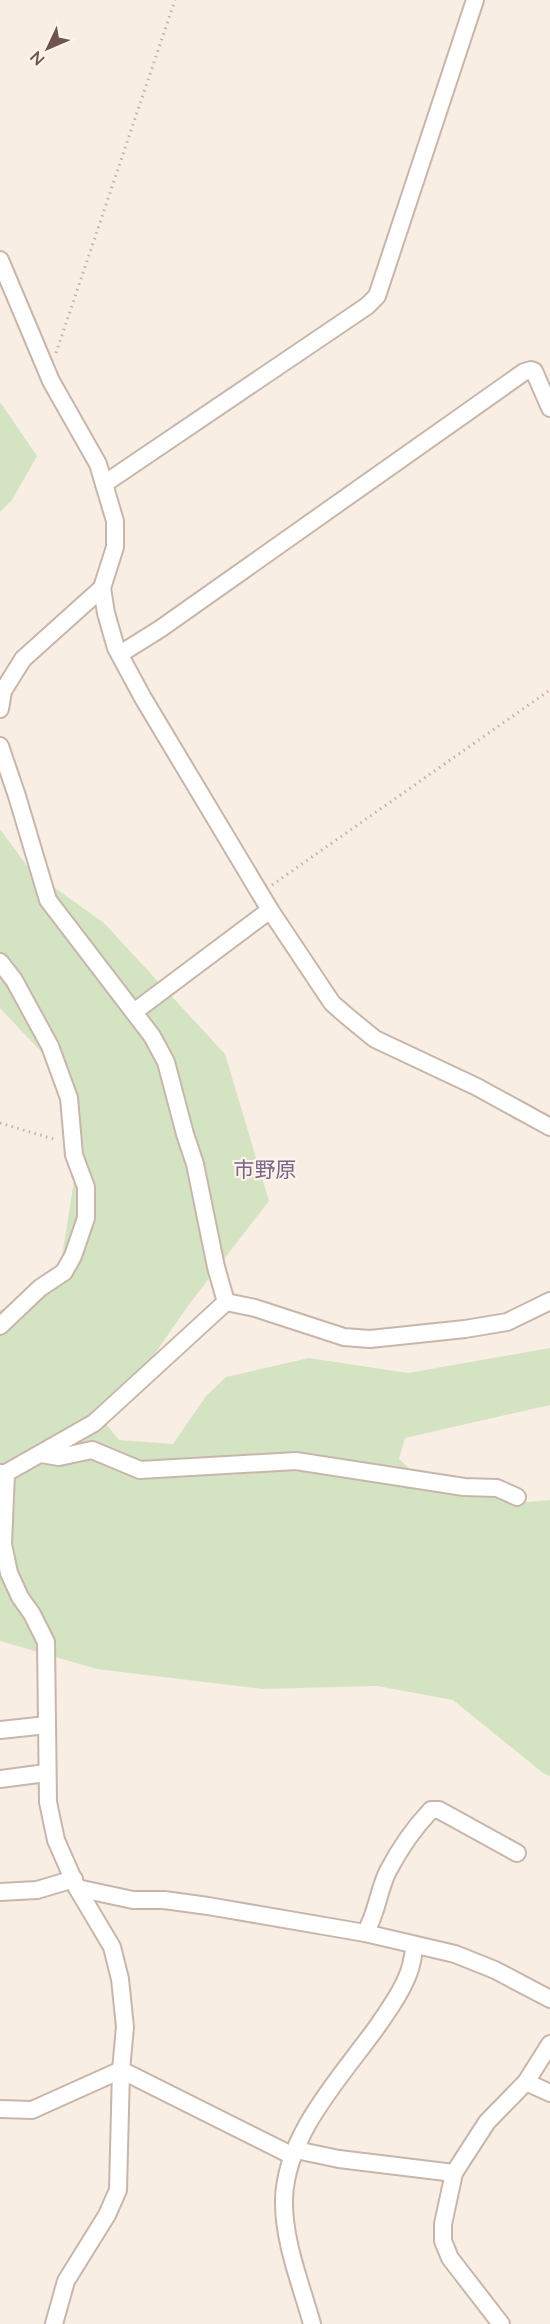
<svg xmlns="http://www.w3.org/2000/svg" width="550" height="2324" font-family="Lato,'Noto Sans JP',sans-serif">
	<rect width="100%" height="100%" fill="#f9eee3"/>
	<!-- green -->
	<g fill="#d4e4c3">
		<polygon points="0,402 37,456 12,500 0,512"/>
		<polygon points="0,829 30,870 104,923 225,1054 269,1201 190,1303 106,1424 119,1440 173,1444 206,1396 226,1377 309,1358 408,1373 550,1348 550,1405 405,1438 399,1459 432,1490 528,1502 550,1500 550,1776 543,1773 453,1700 377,1686 262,1689 97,1669 0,1641 0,1310 57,1288 79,1149 44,1055 0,1008"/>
	</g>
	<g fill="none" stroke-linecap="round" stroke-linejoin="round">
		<!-- minor casing -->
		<g stroke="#c8b6ab" stroke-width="20">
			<g id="minor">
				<polyline points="0,260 51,381 98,464 115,521 115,547 102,588 106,613 116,648 143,698 270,910 332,1003 348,1017 375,1039 477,1087 550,1127"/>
				<polyline points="104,484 367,306 377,296 475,0"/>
				<polyline points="120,654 160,629 524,372 531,370 534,371 550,408"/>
				<polyline points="0,709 3,691 23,659 102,588"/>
				<polyline points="0,746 17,796 48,900 152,1036 166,1062 185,1134 195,1164 216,1267 226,1302"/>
				<polyline points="0,962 14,980 50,1046 69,1098 74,1155 86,1187 86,1218 73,1256 64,1272 40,1288 0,1326"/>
				<polyline points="134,1012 270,910"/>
				<polyline points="226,1302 255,1308 344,1337 370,1339 465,1329 507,1322 550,1301"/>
				<polyline points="41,1454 59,1457 92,1450 140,1470 296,1461 464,1487 497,1488 517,1497"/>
				<polyline points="0,1473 6,1473 94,1423 226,1302"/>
				<polyline points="6,1473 3,1544 9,1573 20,1597 32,1614 46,1642 48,1802 56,1840 77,1888 112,1947 120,1979 125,2027 121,2070 118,2190 107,2215 66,2281 54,2324"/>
				<polyline points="0,1730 47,1725"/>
				<polyline points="0,1779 46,1773"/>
				<polyline points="77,1888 133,1900 164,1900 208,1906 365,1933 455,1954 495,1970 550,1999"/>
				<polyline points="0,1892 37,1890 74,1879"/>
				<path d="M365 1933C377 1914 378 1891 388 1871 399 1850 415 1827 431 1810H439L517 1853"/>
				<polyline points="121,2070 293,2156"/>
				<polyline points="526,2082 550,2093"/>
				<polyline points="0,2109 32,2110 121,2070"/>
				<polyline points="296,2150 339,2159 454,2173"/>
				<path d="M312 2324C301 2284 283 2241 284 2199 286 2133 343 2075 379 2024 390 2008 402 1991 409 1972 412 1964 413 1954 415 1946"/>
				<polyline points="501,2324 450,2258 443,2241 443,2224 454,2173 487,2122 526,2082 550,2044"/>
			</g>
		</g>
		<!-- path -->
		<g stroke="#cfafa1" stroke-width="3" stroke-dasharray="1.5 4.5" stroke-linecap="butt">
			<polyline points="56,353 175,0"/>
			<polyline points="272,885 550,690"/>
			<polyline points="0,1123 57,1140"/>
		</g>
		<!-- minor -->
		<use href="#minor" stroke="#fff" stroke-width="16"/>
	</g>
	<g text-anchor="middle" stroke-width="4.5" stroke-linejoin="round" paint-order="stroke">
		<!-- quarter labels -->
		<g font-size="21" fill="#7a648b" stroke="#fdf3e8">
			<text x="265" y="1177">市野原</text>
		</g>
	</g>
	<!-- north arrow -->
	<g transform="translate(48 48) rotate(226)" stroke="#fdf3e8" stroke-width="4.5" paint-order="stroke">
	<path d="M0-4.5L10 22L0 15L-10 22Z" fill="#6e554c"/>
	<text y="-9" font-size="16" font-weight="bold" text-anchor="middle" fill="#6e554c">N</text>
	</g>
</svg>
